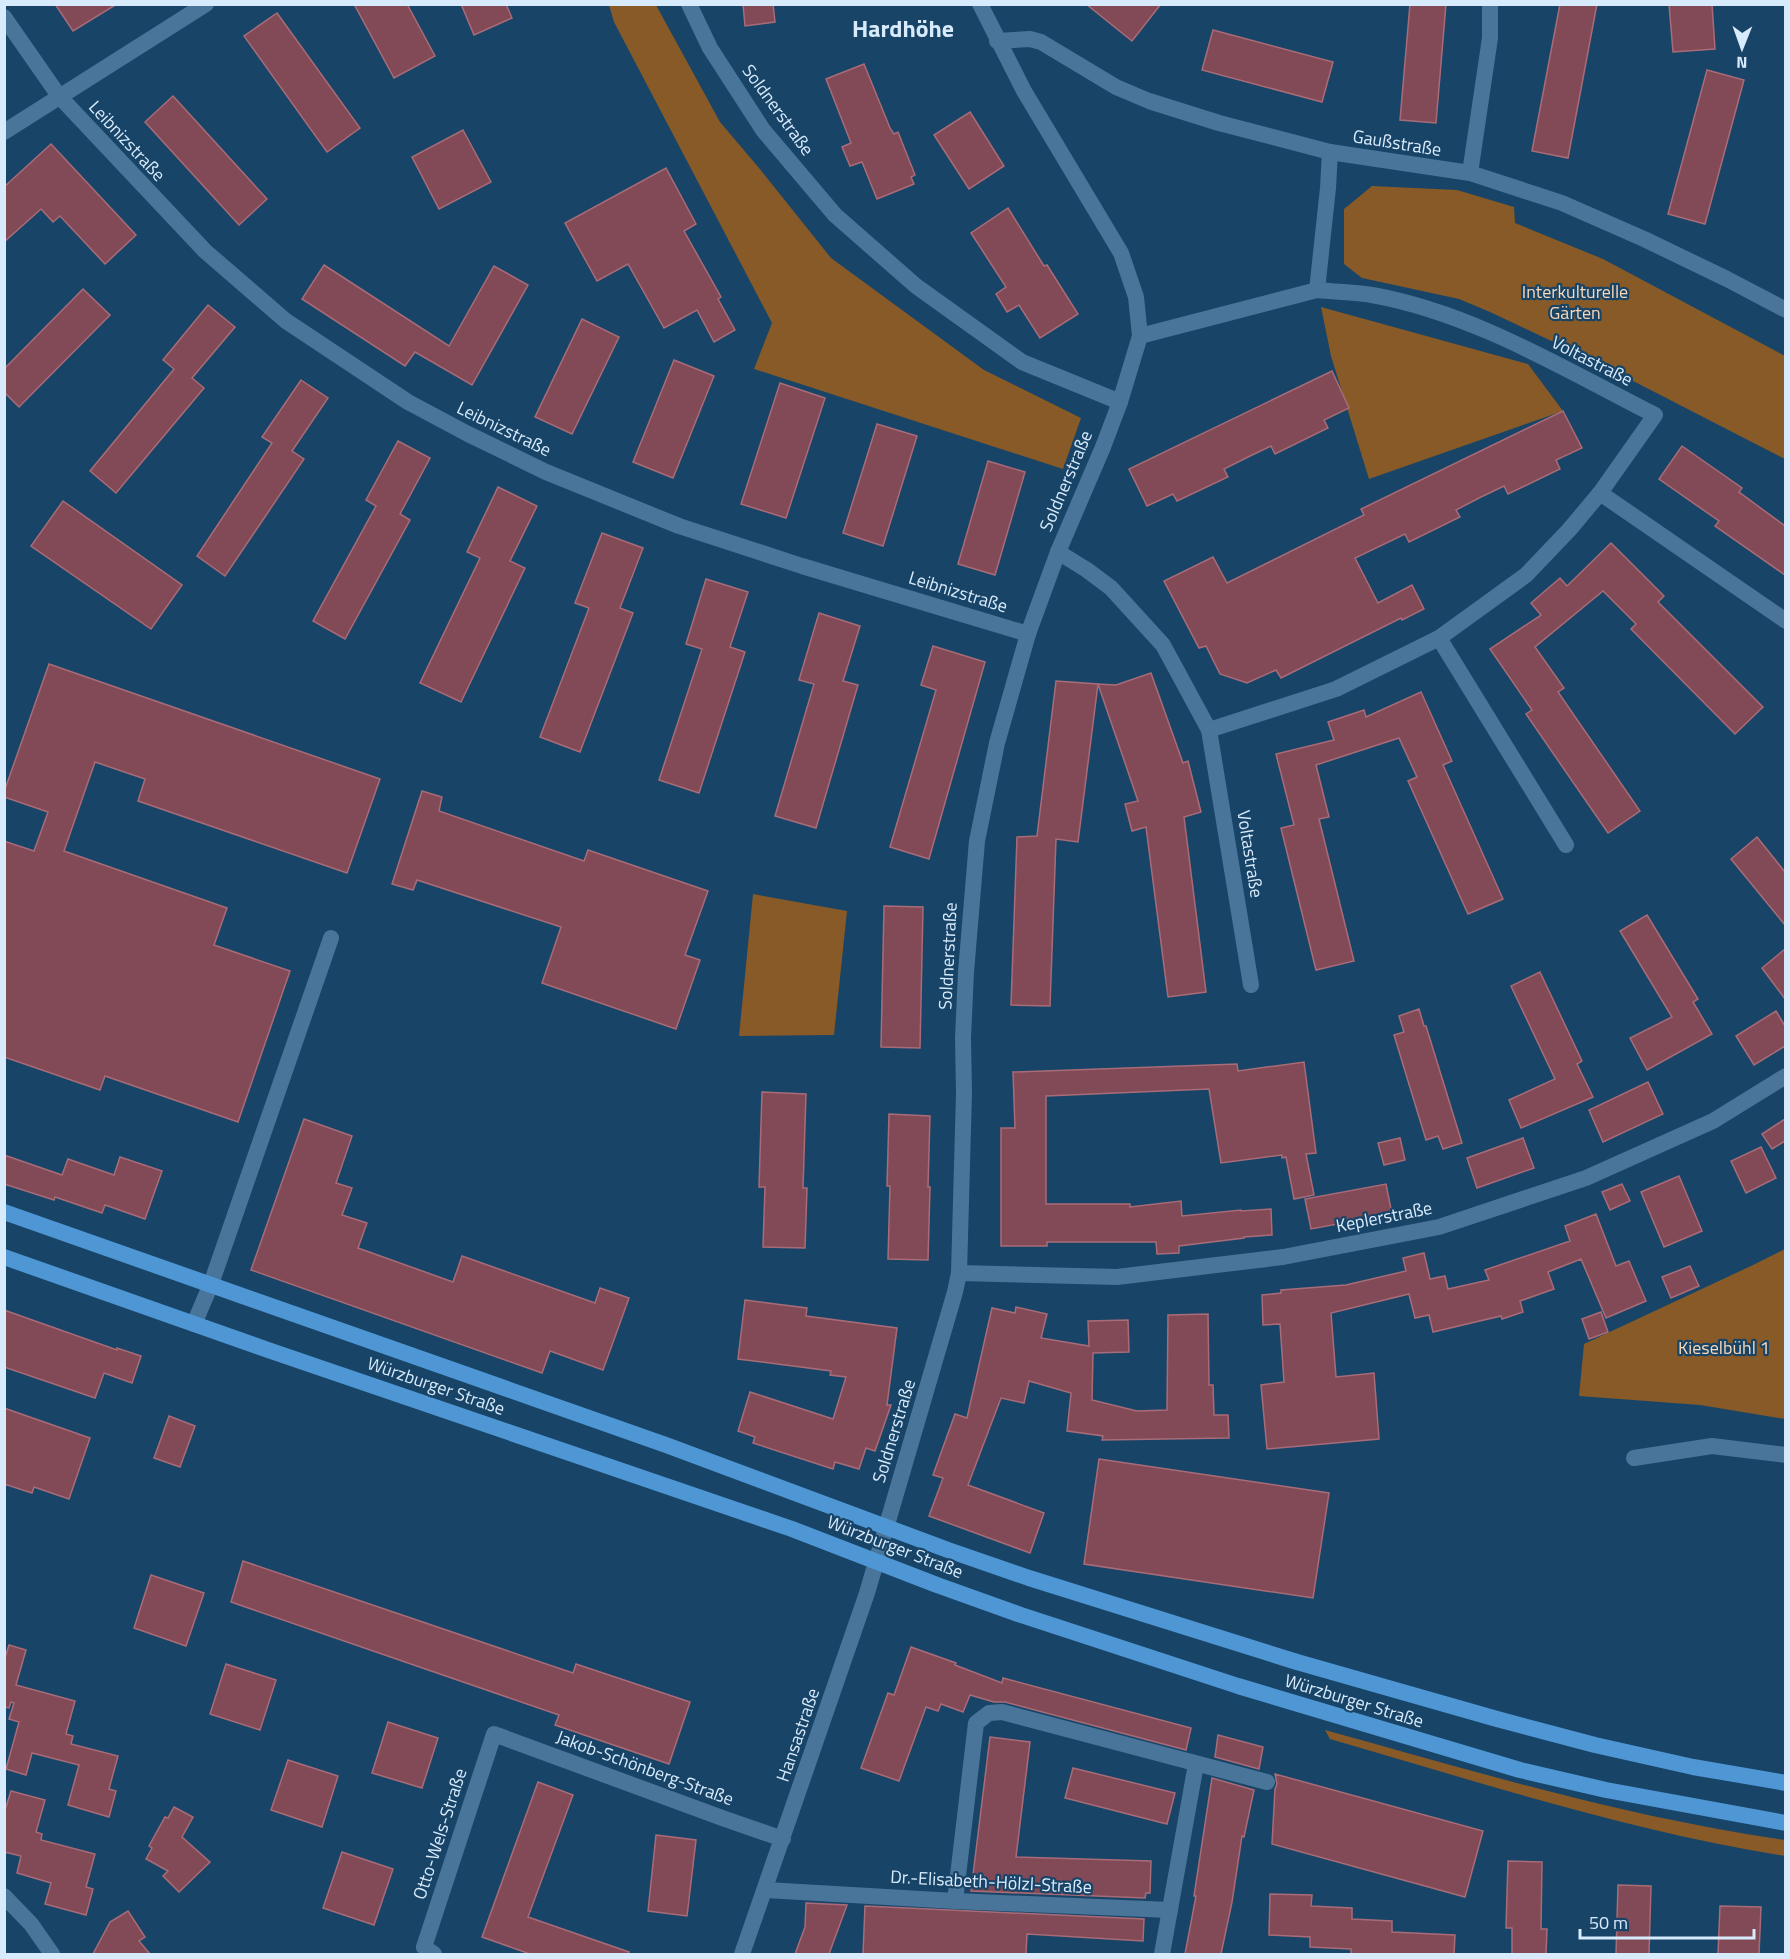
<svg xmlns="http://www.w3.org/2000/svg" width="1790" height="1959" font-family="'Titillium Web',sans-serif">
	<rect width="100%" height="100%" fill="#184467"/>
	<!-- green -->
	<g fill="#875a27">
		<polygon points="609,5 656,5 720,122 759,168 831,258 984,370 1081,418 1063,469 754,369 772,323 614,22"/>
		<polygon points="1372,186 1457,190 1514,207 1515,223 1603,259 1785,356 1785,459 1600,364 1490,312 1459,299 1362,278 1344,264 1344,209"/>
		<polygon points="1321,307 1528,364 1563,411 1369,479 1331,356"/>
		<polygon points="753,894 847,911 834,1035 739,1036"/>
		<polygon points="1785,1249 1785,1419 1700,1405 1579,1396 1584,1344 1753,1265"/>
		<path d="M1325 1730C1477 1772 1629 1818 1785 1840V1856C1629 1831 1482 1783 1330 1739Z"/>
	</g>
	<!-- building -->
	<g fill="#824a56" stroke="#a86c78" stroke-width="1.5">
		<polygon points="55,4 117,4 73,31"/>
		<polygon points="354,4 407,4 435,56 394,78"/>
		<polygon points="461,4 506,4 512,18 474,35"/>
		<polygon points="743,4 773,4 775,22 745,26"/>
		<polygon points="1086,4 1161,4 1132,41"/>
		<polygon points="1410,4 1446,4 1436,123 1400,120"/>
		<polygon points="1560,4 1597,4 1568,158 1532,151"/>
		<polygon points="1669,4 1712,4 1715,49 1673,52"/>
		<polygon points="277,13 360,128 327,152 244,36"/>
		<polygon points="1213,30 1333,62 1322,102 1202,70"/>
		<polygon points="864,64 890,128 894,134 898,132 915,175 911,177 914,184 877,199 862,162 850,166 842,147 851,143 826,79"/>
		<polygon points="1707,70 1744,80 1705,224 1668,214"/>
		<polygon points="173,96 267,199 239,225 145,122"/>
		<polygon points="970,112 1004,166 969,189 934,135"/>
		<polygon points="463,130 491,182 439,209 412,157"/>
		<polygon points="51,144 136,235 105,264 60,216 53,222 41,209 4,242 4,187"/>
		<polygon points="666,168 696,224 684,231 721,297 718,299 735,330 714,342 697,310 664,328 628,264 597,281 565,223"/>
		<polygon points="1008,208 1044,266 1047,265 1078,314 1040,338 1019,305 1007,312 996,294 1006,287 971,233"/>
		<polygon points="324,265 449,346 494,266 528,285 472,385 415,352 405,366 302,299"/>
		<polygon points="83,289 110,315 19,407 4,392 4,369"/>
		<polygon points="208,305 235,327 192,378 204,388 116,493 90,471 174,369 163,360"/>
		<polygon points="582,319 619,337 572,434 535,417"/>
		<polygon points="674,360 714,376 673,478 633,462"/>
		<polygon points="1332,371 1349,408 1324,420 1328,428 1275,454 1271,446 1248,457 1224,469 1228,477 1177,501 1173,494 1147,506 1129,469"/>
		<polygon points="301,380 328,398 292,451 304,459 225,576 197,556 272,443 262,437"/>
		<polygon points="780,383 825,398 786,518 741,504"/>
		<polygon points="1563,411 1582,448 1556,460 1560,469 1508,494 1504,486 1481,497 1456,510 1460,517 1409,542 1405,534 1355,558 1378,603 1412,585 1424,609 1402,620 1401,618 1281,678 1276,670 1247,683 1220,674 1206,646 1199,648 1164,581 1213,557 1227,583 1364,515 1361,509"/>
		<polygon points="877,424 917,436 883,546 843,533"/>
		<polygon points="398,441 430,458 400,514 410,520 345,639 313,621 376,506 366,500"/>
		<polygon points="1682,446 1742,488 1739,492 1785,526 1785,575 1715,526 1719,521 1659,479"/>
		<polygon points="988,461 1025,472 995,575 958,564"/>
		<polygon points="498,487 537,506 510,561 525,568 461,702 420,683 480,558 467,552"/>
		<polygon points="63,501 182,585 151,629 31,546"/>
		<polygon points="602,533 643,548 620,608 633,613 580,752 540,737 589,608 575,603"/>
		<polygon points="1611,543 1664,596 1658,602 1763,707 1735,734 1631,629 1636,624 1603,591 1535,647 1564,688 1558,692 1640,811 1608,833 1526,714 1532,710 1490,649 1541,615 1531,603 1560,578 1567,586"/>
		<polygon points="706,579 748,592 730,647 745,652 699,793 659,780 702,649 686,644"/>
		<polygon points="819,613 860,626 843,681 858,685 816,828 775,816 814,684 799,680"/>
		<polygon points="933,646 985,662 929,859 890,847 936,690 921,685"/>
		<polygon points="49,664 380,779 347,873 138,801 145,779 95,762 64,851 227,908 214,945 290,971 238,1122 105,1076 100,1090 4,1057 4,841 34,851 48,812 4,797 4,792"/>
		<polygon points="1151,673 1183,763 1188,761 1201,812 1184,817 1206,992 1168,997 1146,827 1132,831 1125,804 1138,801 1098,684 1116,685"/>
		<polygon points="1056,681 1098,684 1078,842 1056,839 1050,1006 1011,1005 1017,837 1037,836"/>
		<polygon points="1421,692 1452,761 1443,765 1503,899 1468,914 1408,781 1417,777 1399,738 1316,765 1329,817 1319,819 1354,961 1316,970 1281,828 1294,825 1276,754 1334,740 1328,722 1364,710 1366,717"/>
		<polygon points="422,791 442,797 439,811 584,861 588,850 708,891 685,955 700,960 676,1029 542,983 561,927 417,880 413,890 392,884"/>
		<polygon points="1757,837 1785,872 1785,925 1731,859"/>
		<polygon points="884,906 923,907 920,1048 881,1047"/>
		<polygon points="1647,915 1698,999 1693,1002 1712,1034 1647,1070 1630,1038 1672,1017 1620,931"/>
		<polygon points="1785,949 1785,999 1762,968"/>
		<polygon points="1540,972 1582,1061 1577,1064 1593,1097 1521,1128 1509,1100 1555,1079 1511,986"/>
		<polygon points="1419,1009 1424,1026 1426,1026 1462,1143 1443,1149 1438,1136 1426,1140 1394,1035 1404,1032 1399,1016"/>
		<polygon points="1776,1011 1785,1026 1785,1046 1754,1065 1736,1036"/>
		<polygon points="1304,1062 1316,1153 1306,1154 1314,1195 1294,1199 1286,1157 1282,1158 1282,1155 1221,1163 1209,1089 1046,1096 1046,1204 1130,1204 1130,1207 1181,1201 1182,1216 1241,1210 1241,1211 1271,1209 1272,1235 1244,1237 1244,1238 1179,1246 1179,1253 1157,1254 1156,1242 1047,1242 1047,1246 1001,1246 1001,1128 1015,1128 1013,1072 1237,1064 1238,1071"/>
		<polygon points="1648,1082 1663,1114 1603,1142 1589,1110"/>
		<polygon points="762,1092 806,1094 803,1188 807,1188 805,1248 763,1247 765,1187 759,1187"/>
		<polygon points="889,1114 930,1116 928,1187 930,1187 928,1260 888,1259 890,1186 887,1186"/>
		<polygon points="304,1119 352,1136 336,1183 352,1188 342,1215 367,1223 358,1248 453,1282 462,1256 595,1303 600,1288 629,1298 603,1370 550,1351 542,1373 251,1270"/>
		<polygon points="1785,1119 1785,1141 1772,1149 1762,1134"/>
		<polygon points="1400,1138 1405,1160 1384,1165 1378,1143"/>
		<polygon points="1523,1138 1534,1168 1477,1188 1467,1158"/>
		<polygon points="1761,1147 1776,1178 1746,1193 1731,1161"/>
		<polygon points="4,1155 62,1175 68,1159 114,1175 120,1157 162,1171 145,1219 105,1205 102,1213 55,1197 54,1200 4,1184"/>
		<polygon points="1679,1176 1702,1231 1664,1247 1641,1192"/>
		<polygon points="1386,1184 1392,1214 1311,1229 1305,1199"/>
		<polygon points="1622,1184 1630,1201 1610,1210 1602,1192"/>
		<polygon points="1596,1214 1616,1266 1629,1261 1646,1301 1606,1318 1581,1259 1548,1272 1554,1289 1520,1301 1523,1312 1502,1319 1501,1316 1433,1332 1429,1315 1415,1318 1409,1294 1331,1313 1336,1377 1374,1373 1379,1439 1267,1449 1261,1385 1284,1382 1280,1324 1263,1325 1262,1295 1281,1293 1281,1290 1346,1285 1406,1271 1403,1258 1424,1253 1430,1279 1445,1276 1448,1289 1489,1280 1485,1270 1570,1241 1565,1226"/>
		<polygon points="1690,1266 1699,1286 1671,1298 1662,1277"/>
		<polygon points="745,1300 807,1308 806,1316 897,1328 887,1405 891,1405 875,1451 866,1448 859,1469 835,1462 833,1469 753,1443 755,1437 738,1431 750,1392 833,1419 846,1377 830,1375 831,1371 738,1359"/>
		<polygon points="1016,1307 1047,1314 1041,1338 1089,1346 1088,1321 1128,1320 1129,1352 1093,1353 1092,1400 1137,1411 1167,1410 1168,1315 1208,1314 1209,1385 1213,1385 1214,1415 1228,1415 1229,1438 1102,1440 1103,1436 1067,1431 1071,1393 1029,1381 1024,1403 1001,1398 968,1485 1044,1513 1030,1553 929,1516 943,1478 933,1475 955,1414 967,1418 992,1308 1015,1313"/>
		<polygon points="4,1310 117,1350 117,1348 141,1356 132,1383 104,1373 95,1398 4,1367"/>
		<polygon points="1601,1312 1608,1332 1589,1339 1582,1319"/>
		<polygon points="4,1408 90,1438 69,1499 34,1487 32,1493 4,1484"/>
		<polygon points="169,1416 195,1426 180,1467 154,1458"/>
		<polygon points="1099,1459 1329,1493 1313,1598 1084,1564"/>
		<polygon points="243,1561 573,1673 576,1664 690,1702 669,1764 555,1725 559,1715 231,1602"/>
		<polygon points="151,1575 204,1593 186,1646 134,1628"/>
		<polygon points="9,1645 26,1650 16,1685 75,1701 66,1734 73,1736 71,1744 118,1756 109,1789 116,1791 109,1817 68,1805 79,1765 32,1753 26,1775 6,1769 19,1722 9,1719 14,1703 11,1702 9,1708 4,1707 4,1661"/>
		<polygon points="911,1647 956,1663 955,1665 1002,1683 1003,1678 1191,1728 1186,1750 1005,1702 994,1702 970,1695 963,1712 941,1704 938,1711 926,1707 899,1781 861,1768 888,1693 894,1695"/>
		<polygon points="226,1664 276,1680 260,1730 210,1714"/>
		<polygon points="388,1722 438,1738 422,1788 372,1773"/>
		<polygon points="1218,1735 1263,1747 1259,1769 1215,1757"/>
		<polygon points="990,1737 1030,1742 1016,1857 1151,1861 1150,1893 1146,1893 1145,1898 971,1891"/>
		<polygon points="288,1760 338,1776 322,1827 271,1810"/>
		<polygon points="1073,1768 1175,1793 1167,1824 1065,1798"/>
		<polygon points="1275,1774 1483,1831 1465,1897 1272,1844 1275,1789 1277,1784"/>
		<polygon points="1212,1778 1254,1790 1244,1837 1242,1836 1232,1902 1221,1954 1185,1954 1196,1896 1194,1896"/>
		<polygon points="538,1782 573,1795 528,1917 629,1952 628,1954 530,1954 482,1937"/>
		<polygon points="11,1791 45,1800 36,1832 42,1834 41,1840 95,1854 86,1887 93,1889 86,1915 45,1904 51,1883 17,1873 21,1856 4,1852 4,1813"/>
		<polygon points="174,1807 193,1817 182,1837 210,1862 179,1892 163,1876 168,1871 146,1859 152,1848 149,1846 165,1817 168,1818"/>
		<polygon points="656,1835 696,1840 687,1916 648,1911"/>
		<polygon points="342,1852 393,1869 374,1925 323,1908"/>
		<polygon points="1508,1861 1542,1862 1541,1929 1547,1929 1546,1954 1512,1954 1512,1928 1506,1928"/>
		<polygon points="1618,1885 1651,1886 1649,1954 1616,1954"/>
		<polygon points="1270,1894 1312,1895 1311,1906 1352,1908 1352,1919 1392,1921 1392,1932 1455,1935 1454,1954 1351,1954 1351,1949 1310,1947 1310,1937 1269,1935"/>
		<polygon points="806,1903 847,1905 829,1954 795,1954 805,1927"/>
		<polygon points="865,1906 1144,1919 1143,1941 1027,1934 1026,1954 863,1954"/>
		<polygon points="1720,1906 1761,1907 1759,1954 1718,1954"/>
		<polygon points="128,1911 145,1937 139,1941 150,1954 93,1954 110,1922"/>
	</g>
	<g fill="none" stroke-linecap="round" stroke-linejoin="round">
		<!-- minor -->
		<g stroke="#4a759b" stroke-width="16">
			<polyline points="689,4 710,48 763,130 835,215 916,286 1022,362 1120,402"/>
			<polyline points="4,17 59,96 205,251 286,321 408,402 468,434 546,472 679,526 802,566 1028,634"/>
			<polyline points="997,41 1030,39 1041,42 1116,87 1149,101 1219,123 1330,152 1470,173 1562,203 1644,239 1727,279 1786,310"/>
			<polyline points="4,132 206,4"/>
			<polyline points="1470,173 1490,38 1490,4"/>
			<polyline points="1140,336 1317,290 1328,188 1330,152"/>
			<polyline points="1600,493 1786,621"/>
			<polyline points="1058,552 1087,570 1111,588 1163,645 1209,730 1251,985"/>
			<polyline points="1439,638 1566,845"/>
			<path d="M1209 730 1336 689 1439 638 1526 575 1569 530 1600 493 1655 415C1564 369 1473 313 1372 295 1354 292 1335 292 1317 290"/>
			<polyline points="959,1273 1117,1277 1283,1257 1439,1227 1586,1178 1713,1121 1786,1076"/>
			<polyline points="194,1324 211,1284 331,938"/>
			<polyline points="1634,1458 1712,1446 1786,1455"/>
			<polyline points="766,1890 955,1901 1170,1910"/>
			<polyline points="4,1896 31,1924 52,1954"/>
			<polyline points="955,1901 976,1723 989,1713 1002,1712 1267,1782"/>
			<polyline points="434,1954 424,1947 494,1734 725,1819 783,1839"/>
			<polyline points="1162,1954 1196,1764"/>
		</g>
		<!-- tertiary -->
		<polyline stroke="#4a759b" stroke-width="16" points="742,1954 867,1593 955,1292 959,1273 964,1093 963,1038 966,972 977,841 997,743 1028,634 1058,552 1103,447 1120,402 1140,336 1136,297 1121,253 1024,91 980,4"/>
		<!-- primary -->
		<g stroke="#4e97d4" stroke-width="16">
			<polyline points="4,1212 666,1445 948,1550 1029,1578 1297,1662 1497,1719 1595,1745 1693,1767 1786,1783"/>
			<polyline points="4,1257 268,1350 792,1529 937,1585 1021,1615 1238,1686 1520,1770 1606,1790 1786,1823"/>
		</g>
	</g>
	<g text-anchor="middle" stroke-width="4.5" stroke-linejoin="round" paint-order="stroke">
		<!-- street labels -->
		<g font-size="18" fill="#d8ebfc" stroke="#184467">
			<text transform="translate(778 110) rotate(54)" y="6">Soldnerstraße</text>
			<text transform="translate(127 141) rotate(47)" y="6">Leibnizstraße</text>
			<text transform="translate(1397 143) rotate(9)" y="6">Gaußstraße</text>
			<text transform="translate(1592 361) rotate(27)" y="6">Voltastraße</text>
			<text transform="translate(504 429) rotate(26)" y="6">Leibnizstraße</text>
			<text transform="translate(1066 481) rotate(-67)" y="6">Soldnerstraße</text>
			<text transform="translate(958 592) rotate(17)" y="6">Leibnizstraße</text>
			<text transform="translate(1250 854) rotate(81)" y="6">Voltastraße</text>
			<text transform="translate(948 956) rotate(-87)" y="6">Soldnerstraße</text>
			<text transform="translate(1384 1217) rotate(-11)" y="6">Keplerstraße</text>
			<text transform="translate(436 1386) rotate(19)" y="6">Würzburger Straße</text>
			<text transform="translate(894 1431) rotate(-73)" y="6">Soldnerstraße</text>
			<text transform="translate(895 1547) rotate(21)" y="6">Würzburger Straße</text>
			<text transform="translate(1354 1701) rotate(17)" y="6">Würzburger Straße</text>
			<text transform="translate(798 1735) rotate(-71)" y="6">Hansastraße</text>
			<text transform="translate(645 1768) rotate(20)" y="6">Jakob-Schönberg-Straße</text>
			<text transform="translate(440 1834) rotate(-72)" y="6">Otto-Wels-Straße</text>
			<text transform="translate(991 1882) rotate(3)" y="6">Dr.-Elisabeth-Hölzl-Straße</text>
		</g>
		<!-- park labels -->
		<g font-size="18" fill="#fad8b8" stroke="#184467">
			<text x="1575" y="298">Interkulturelle<tspan x="1575" dy="21">Gärten</tspan></text>
			<text x="1724" y="1354">Kieselbühl 1</text>
		</g>
		<!-- district labels -->
		<g font-size="24" font-weight="bold" fill="#d8ebfc" stroke="#184467">
			<text x="903" y="37">Hardhöhe</text>
		</g>
	</g>
	<!-- border -->
	<rect width="1790" height="1959" fill="none" stroke="#d8ebfc" stroke-width="12"/>
	<!-- north arrow -->
	<g transform="translate(1742 48) rotate(181)" stroke="#184467" stroke-width="4.5" paint-order="stroke">
	<path d="M0-4.5L10 22L0 15L-10 22Z" fill="#d8ebfc"/>
	<text y="-9" font-size="16" font-weight="bold" text-anchor="middle" fill="#d8ebfc">N</text>
	</g>
	<!-- scale -->
	<path d="M1580 1929v9h174v-9" fill="none" stroke="#d8ebfc" stroke-width="3"/>
	<text x="1589" y="1929" font-size="18" fill="#d8ebfc" stroke="#184467" stroke-width="4.5" paint-order="stroke">50 m</text>
</svg>
